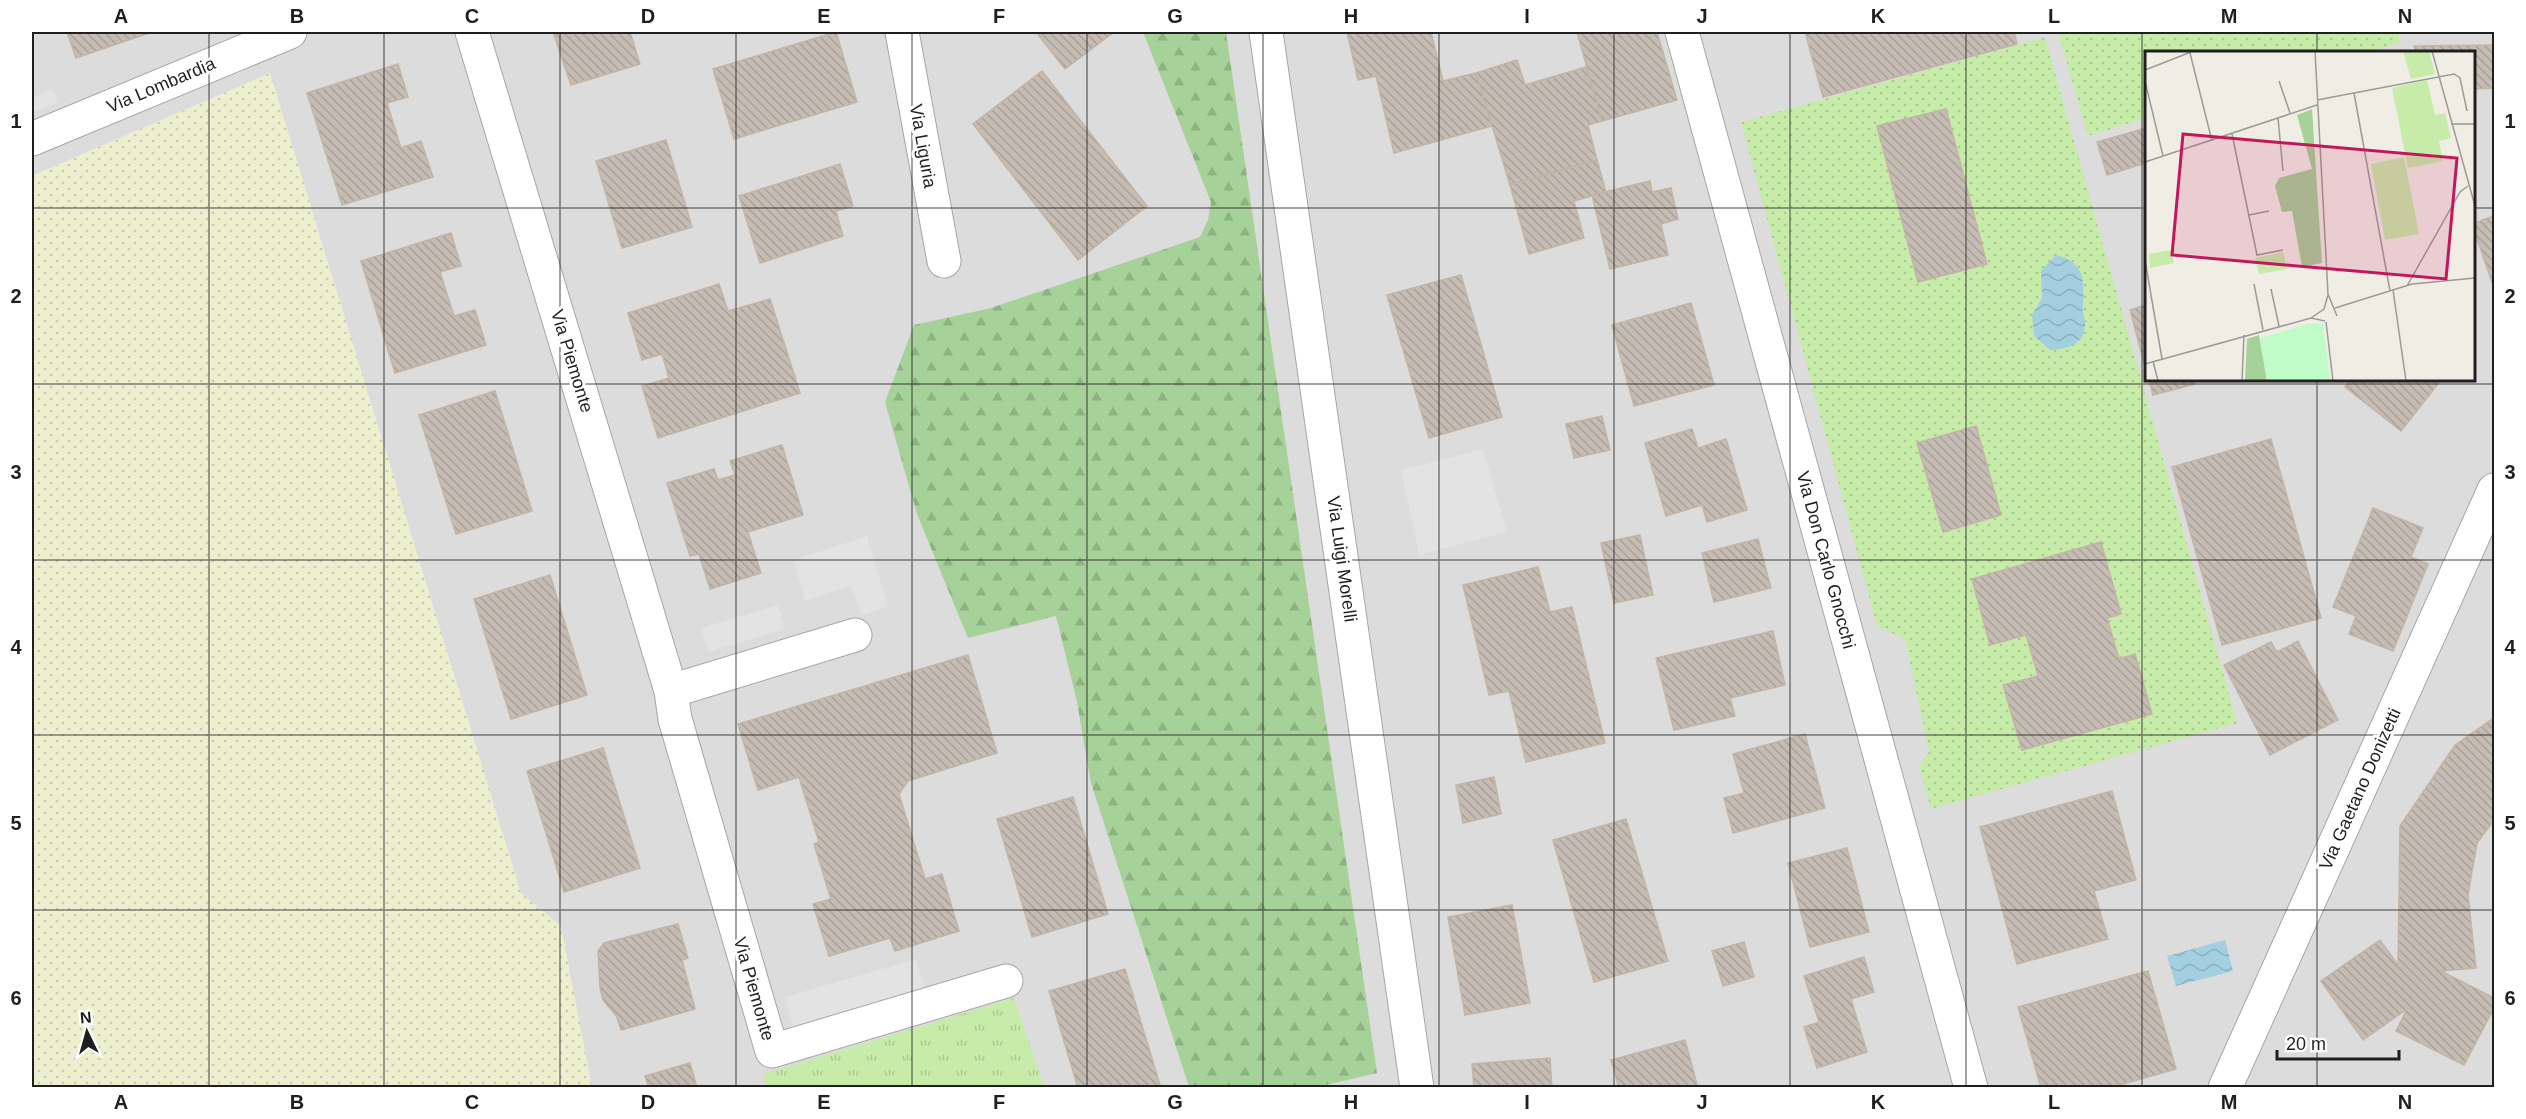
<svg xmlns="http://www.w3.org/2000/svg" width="2526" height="1119" font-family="Helvetica,sans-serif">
	<defs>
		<pattern id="farmland-dots" width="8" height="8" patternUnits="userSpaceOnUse" patternTransform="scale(1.5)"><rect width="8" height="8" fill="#ecf0cf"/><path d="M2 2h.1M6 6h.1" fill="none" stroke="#cacdb1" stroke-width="1.8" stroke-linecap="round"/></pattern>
		<pattern id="grass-tufts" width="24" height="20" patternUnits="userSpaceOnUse" patternTransform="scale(1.5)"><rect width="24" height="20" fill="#c7eca9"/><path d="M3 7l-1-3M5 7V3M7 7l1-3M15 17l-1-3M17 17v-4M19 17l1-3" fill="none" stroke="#aaca91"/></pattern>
		<pattern id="forest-firs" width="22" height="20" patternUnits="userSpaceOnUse" patternTransform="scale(1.5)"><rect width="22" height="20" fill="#a6d198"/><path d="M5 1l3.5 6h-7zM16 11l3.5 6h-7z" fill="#8eb383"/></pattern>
		<pattern id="garden-dots" width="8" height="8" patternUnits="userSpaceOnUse" patternTransform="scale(1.5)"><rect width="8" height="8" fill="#c7eca9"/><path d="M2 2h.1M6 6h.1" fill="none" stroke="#aaca91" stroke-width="1.8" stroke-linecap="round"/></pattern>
		<pattern id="water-waves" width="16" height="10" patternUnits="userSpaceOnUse" patternTransform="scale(1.5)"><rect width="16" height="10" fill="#a3cfe0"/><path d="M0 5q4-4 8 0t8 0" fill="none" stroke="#8cb1c0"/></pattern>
		<pattern id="building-back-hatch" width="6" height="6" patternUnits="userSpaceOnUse" patternTransform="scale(1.5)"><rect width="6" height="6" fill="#c5bcb4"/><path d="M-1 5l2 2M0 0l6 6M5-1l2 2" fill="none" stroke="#a9a19a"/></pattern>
	</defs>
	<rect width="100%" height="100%" fill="#f0ede5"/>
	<!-- residential -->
	<path fill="#dddcdc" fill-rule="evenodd" d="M32 32H2494V1087H32ZM2146 52H2474V380H2146Z"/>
	<!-- farmland -->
	<polygon fill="url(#farmland-dots)" points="270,73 521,893 561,926 592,1087 32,1087 32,176"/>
	<!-- grass -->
	<polygon fill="url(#grass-tufts)" points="1014,998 1044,1087 767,1087 763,1074"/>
	<!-- forest -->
	<polygon fill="url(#forest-firs)" points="1143,32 1226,32 1377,1073 1317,1087 1189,1087 1091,783 1077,702 1056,616 968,638 917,514 885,402 914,325 991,308 1200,237 1208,220 1211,202"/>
	<!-- garden -->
	<g fill="url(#garden-dots)">
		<polygon points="2058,32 2398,32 2401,43 2368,52 2146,52 2146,118 2088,136"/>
		<polygon points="2045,37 2237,723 1931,809 1919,766 1929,752 1905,639 1877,626 1741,122"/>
	</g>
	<!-- parking -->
	<g fill="#e3e3e3">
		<polygon points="52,89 58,102 32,113 32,98"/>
		<polygon points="1483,449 1507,532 1419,555 1401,470"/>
		<polygon points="867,536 888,607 861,615 851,586 805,601 794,560"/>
		<polygon points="778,605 785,629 708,652 701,628"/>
		<polygon points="916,959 925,989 793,1027 785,997"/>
	</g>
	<!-- water -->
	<g fill="url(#water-waves)">
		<path d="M2056 255C2086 263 2084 280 2083 306 2082 311 2084 316 2085 321 2086 344 2069 349 2050 350L2034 336 2032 315 2042 298 2041 271Z"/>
		<polygon points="2225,940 2233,971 2176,986 2167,956"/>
	</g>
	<!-- building -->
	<g fill="url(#building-back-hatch)" stroke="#c3b4a6" stroke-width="1.5">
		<polygon points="67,32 152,32 76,58"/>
		<polygon points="553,32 630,32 640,64 571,85"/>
		<polygon points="836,32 857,102 734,139 713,69"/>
		<polygon points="1036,32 1114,32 1065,69"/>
		<polygon points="1347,32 1431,32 1443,81 1476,73 1492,126 1394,153 1376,76 1358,80"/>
		<polygon points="1577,32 1657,32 1677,100 1602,121"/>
		<polygon points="1805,32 2014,32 2017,44 1823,97"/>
		<polygon points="2494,45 2494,88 2474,89 2474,52 2416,52 2414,46"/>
		<polygon points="1517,60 1525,85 1586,67 1602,121 1588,125 1597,160 1510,185 1476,73"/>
		<polygon points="398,64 408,97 387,103 401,148 421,141 433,177 342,205 307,93"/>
		<polygon points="1042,71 1147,206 1078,260 973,124"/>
		<polygon points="1946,109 1987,264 1918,282 1877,126"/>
		<polygon points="2146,128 2146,163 2107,175 2097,142"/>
		<polygon points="666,140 692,227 622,248 596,161"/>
		<polygon points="1597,160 1606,192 1574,201 1584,238 1529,254 1510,185"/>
		<polygon points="840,164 853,206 836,211 843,236 760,263 739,196"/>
		<polygon points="1650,181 1652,192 1671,188 1678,219 1661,224 1668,255 1610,269 1592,195"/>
		<polygon points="2494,216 2494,288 2474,230 2474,223"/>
		<polygon points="451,233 461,266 440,272 454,316 475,310 486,345 395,373 361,261"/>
		<polygon points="1461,275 1502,417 1429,438 1387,295"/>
		<polygon points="719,284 728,311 770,299 800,393 658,438 642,386 669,378 662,354 642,360 628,313"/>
		<polygon points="1691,303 1714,385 1634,406 1612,325"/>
		<polygon points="2146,305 2146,370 2130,310"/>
		<polygon points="2149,380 2194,380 2195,384 2153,395"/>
		<polygon points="2351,380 2441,380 2401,431 2345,387"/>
		<polygon points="495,391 532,511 456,534 419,415"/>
		<polygon points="1602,416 1610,450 1574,458 1566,424"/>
		<polygon points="1976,426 2001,515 1943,532 1917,443"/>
		<polygon points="1692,429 1698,448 1726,439 1747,510 1707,522 1702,505 1666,516 1645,443"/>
		<polygon points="2271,439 2321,618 2222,645 2172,467"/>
		<polygon points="782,445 803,515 748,532 761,573 710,589 699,554 690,556 667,483 714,469 718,480 735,475 730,461"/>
		<polygon points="2373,508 2423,528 2411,557 2428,564 2393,651 2349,634 2356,616 2333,607"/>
		<polygon points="1640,535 1653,595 1614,603 1601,543"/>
		<polygon points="1758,539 1771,588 1714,602 1702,553"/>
		<polygon points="2101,542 2121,614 2107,618 2119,659 2135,654 2152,714 2022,750 2003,685 2038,676 2026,635 1990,645 1972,579"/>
		<polygon points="1538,567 1550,612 1572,607 1605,743 1526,762 1509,691 1489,695 1463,585"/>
		<polygon points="550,575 587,695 511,719 474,599"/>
		<polygon points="1773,631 1785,685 1730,698 1735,716 1674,730 1656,658"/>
		<polygon points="2298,641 2338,720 2270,755 2224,665 2271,642 2277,652"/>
		<polygon points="968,655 997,753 908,781 899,794 925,879 942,874 959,931 895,951 890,938 829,956 813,904 831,899 814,844 819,842 799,777 758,790 738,724"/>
		<polygon points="2494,718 2494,820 2477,843 2468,895 2476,968 2441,971 2494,998 2494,1008 2464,1065 2396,1031 2407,1009 2363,1040 2321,981 2380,940 2398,965 2400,826 2455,745"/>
		<polygon points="1805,734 1825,808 1733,833 1724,798 1744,793 1733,754"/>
		<polygon points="603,748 640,868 564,892 527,771"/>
		<polygon points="1494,777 1501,814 1463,823 1456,785"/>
		<polygon points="2112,791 2136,880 2094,891 2108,939 2017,964 1980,827"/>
		<polygon points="1073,797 1108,914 1032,937 997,819"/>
		<polygon points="1626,819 1668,961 1594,982 1553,840"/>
		<polygon points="1847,848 1869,932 1810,947 1788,863"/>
		<polygon points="1512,905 1530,1003 1465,1015 1448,917"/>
		<polygon points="678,924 688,958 682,960 695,1009 621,1030 617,1017 603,1000 600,988 598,951 604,943"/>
		<polygon points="1744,942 1754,977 1723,986 1712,951"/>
		<polygon points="1864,957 1874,992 1851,999 1867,1052 1817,1068 1804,1027 1819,1022 1804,976"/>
		<polygon points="1125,969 1160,1085 1153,1088 1078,1088 1049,991"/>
		<polygon points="2148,971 2176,1069 2109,1088 2041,1088 2018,1007"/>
		<polygon points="1685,1040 1698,1088 1619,1088 1611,1060"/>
		<polygon points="1550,1058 1552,1088 1474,1088 1472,1064"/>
		<polygon points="690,1063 697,1088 649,1088 645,1076"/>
	</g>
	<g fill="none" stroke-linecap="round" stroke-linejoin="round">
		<!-- minor casing -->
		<g stroke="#a6a6a6" stroke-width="35">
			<g id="minor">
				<polyline points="472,32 671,691 675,719 772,1051 1006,981"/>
				<polyline points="902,32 944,261"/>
				<polyline points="1682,32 1971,1088"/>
				<polyline points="32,139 290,32"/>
				<polyline points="671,691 855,635"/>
				<polyline points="2225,1088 2494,490"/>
			</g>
		</g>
		<!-- tertiary casing -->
		<g stroke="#a6a6a6" stroke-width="35">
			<polyline id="tertiary" points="1266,32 1417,1088"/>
		</g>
		<!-- minor -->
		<use href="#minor" stroke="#fff" stroke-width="33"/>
		<!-- tertiary -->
		<use href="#tertiary" stroke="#fff" stroke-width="33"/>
	</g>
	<!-- grid -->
	<path fill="none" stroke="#1f1f1f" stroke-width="1.5" stroke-opacity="0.55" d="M209 32V1088M384 32V1088M560 32V1088M736 32V1088M912 32V1088M1087 32V1088M1263 32V1088M1439 32V1088M1614 32V1088M1790 32V1088M1966 32V1088M2142 32V1088M2317 32V52M32 208H2146M2474 208H2494M2317 380V1088M32 384H2494M32 560H2494M32 735H2494M32 910H2494"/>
	<g text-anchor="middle" stroke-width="6" stroke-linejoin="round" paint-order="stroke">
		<!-- street labels -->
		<g font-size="18" fill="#1f1f1f" stroke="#fff">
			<text transform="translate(161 85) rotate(-23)" y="6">Via Lombardia</text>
			<text transform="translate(923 146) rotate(80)" y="6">Via Liguria</text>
			<text transform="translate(572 361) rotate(73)" y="6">Via Piemonte</text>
			<text transform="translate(1342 559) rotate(82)" y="6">Via Luigi Morelli</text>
			<text transform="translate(1826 560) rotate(75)" y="6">Via Don Carlo Gnocchi</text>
			<text transform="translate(2360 789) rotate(-66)" y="6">Via Gaetano Donizetti</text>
			<text transform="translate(754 989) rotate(74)" y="6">Via Piemonte</text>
		</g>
	</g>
	<!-- overview -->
	<g transform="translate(2145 51)">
		<rect width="330" height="330" fill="#f0ede5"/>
		<path d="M258 0H284L290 23 266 28ZM26 199 29 212 5 217 4 203ZM138 201 142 218 114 223 110 207Z" fill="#c7eca9"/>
		<path d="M167 58 177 212 157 216 147 160 137 161 130 135 134 127 167 118 152 64ZM114 284 122 330H100L102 288Z" fill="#a6d198"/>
		<path d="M167 272 178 273 185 330H122L115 287Z" fill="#c0fcc8"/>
		<path d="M282 29 290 64 300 62 306 87 294 90 298 110 263 117 247 37ZM259 106 274 183 240 189 226 113Z" fill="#c7eca9"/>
		<path fill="none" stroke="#9c9b96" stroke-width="1.5" d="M170 0 183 243 192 265M287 0 330 155M45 2 67 90M0 19 46 1M0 30 18 105M134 30 145 62M209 42 245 240M172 49 309 23 315 27 322 60M133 67 138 120M306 73H330M87 83 112 204 138 199M0 111 172 54M104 164 124 160M0 209 17 308M109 233 118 279M262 235 315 141 323 135M126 238 134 275M248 239 261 330M190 257 267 233 330 227M166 267 179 258 183 244M181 271 188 330M8 310 13 330M0 313 166 267 180 270M97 330 99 284"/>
		<path fill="#c2185b" fill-opacity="0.15" stroke="#c2185b" stroke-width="3" d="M38 83 312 107 301 228 27 204Z"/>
		<rect width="330" height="330" fill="none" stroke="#1f1f1f" stroke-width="3"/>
	</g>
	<!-- border -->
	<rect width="2526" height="1119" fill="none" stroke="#ffffff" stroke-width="66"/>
	<!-- north arrow -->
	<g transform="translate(87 1032) rotate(355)" stroke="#ffffff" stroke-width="4.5" paint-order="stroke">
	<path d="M0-4.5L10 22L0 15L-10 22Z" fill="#1f1f1f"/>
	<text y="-9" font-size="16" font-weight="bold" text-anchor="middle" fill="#1f1f1f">N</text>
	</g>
	<!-- scale -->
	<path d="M2277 1050v9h122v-9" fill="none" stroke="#1f1f1f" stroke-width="3"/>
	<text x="2286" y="1050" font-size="18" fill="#1f1f1f" stroke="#ffffff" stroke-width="4.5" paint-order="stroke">20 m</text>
	<rect x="33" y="33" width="2460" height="1053" fill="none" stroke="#1f1f1f" stroke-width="2"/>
	<g font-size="20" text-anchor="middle" font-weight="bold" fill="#1f1f1f">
		<text x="121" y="23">A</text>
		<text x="297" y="23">B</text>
		<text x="472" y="23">C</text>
		<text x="648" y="23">D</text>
		<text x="824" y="23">E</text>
		<text x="999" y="23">F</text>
		<text x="1175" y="23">G</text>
		<text x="1351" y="23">H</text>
		<text x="1527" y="23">I</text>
		<text x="1702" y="23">J</text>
		<text x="1878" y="23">K</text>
		<text x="2054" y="23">L</text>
		<text x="2229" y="23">M</text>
		<text x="2405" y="23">N</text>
		<text x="16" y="128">1</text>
		<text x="2510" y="128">1</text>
		<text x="16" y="303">2</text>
		<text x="2510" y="303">2</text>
		<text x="16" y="479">3</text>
		<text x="2510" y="479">3</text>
		<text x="16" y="654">4</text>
		<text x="2510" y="654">4</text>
		<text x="16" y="830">5</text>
		<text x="2510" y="830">5</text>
		<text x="16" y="1005">6</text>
		<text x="2510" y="1005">6</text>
		<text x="121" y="1109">A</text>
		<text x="297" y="1109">B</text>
		<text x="472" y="1109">C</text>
		<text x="648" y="1109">D</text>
		<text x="824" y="1109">E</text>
		<text x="999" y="1109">F</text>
		<text x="1175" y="1109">G</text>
		<text x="1351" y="1109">H</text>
		<text x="1527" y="1109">I</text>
		<text x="1702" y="1109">J</text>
		<text x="1878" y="1109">K</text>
		<text x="2054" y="1109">L</text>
		<text x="2229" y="1109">M</text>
		<text x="2405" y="1109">N</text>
	</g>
</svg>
